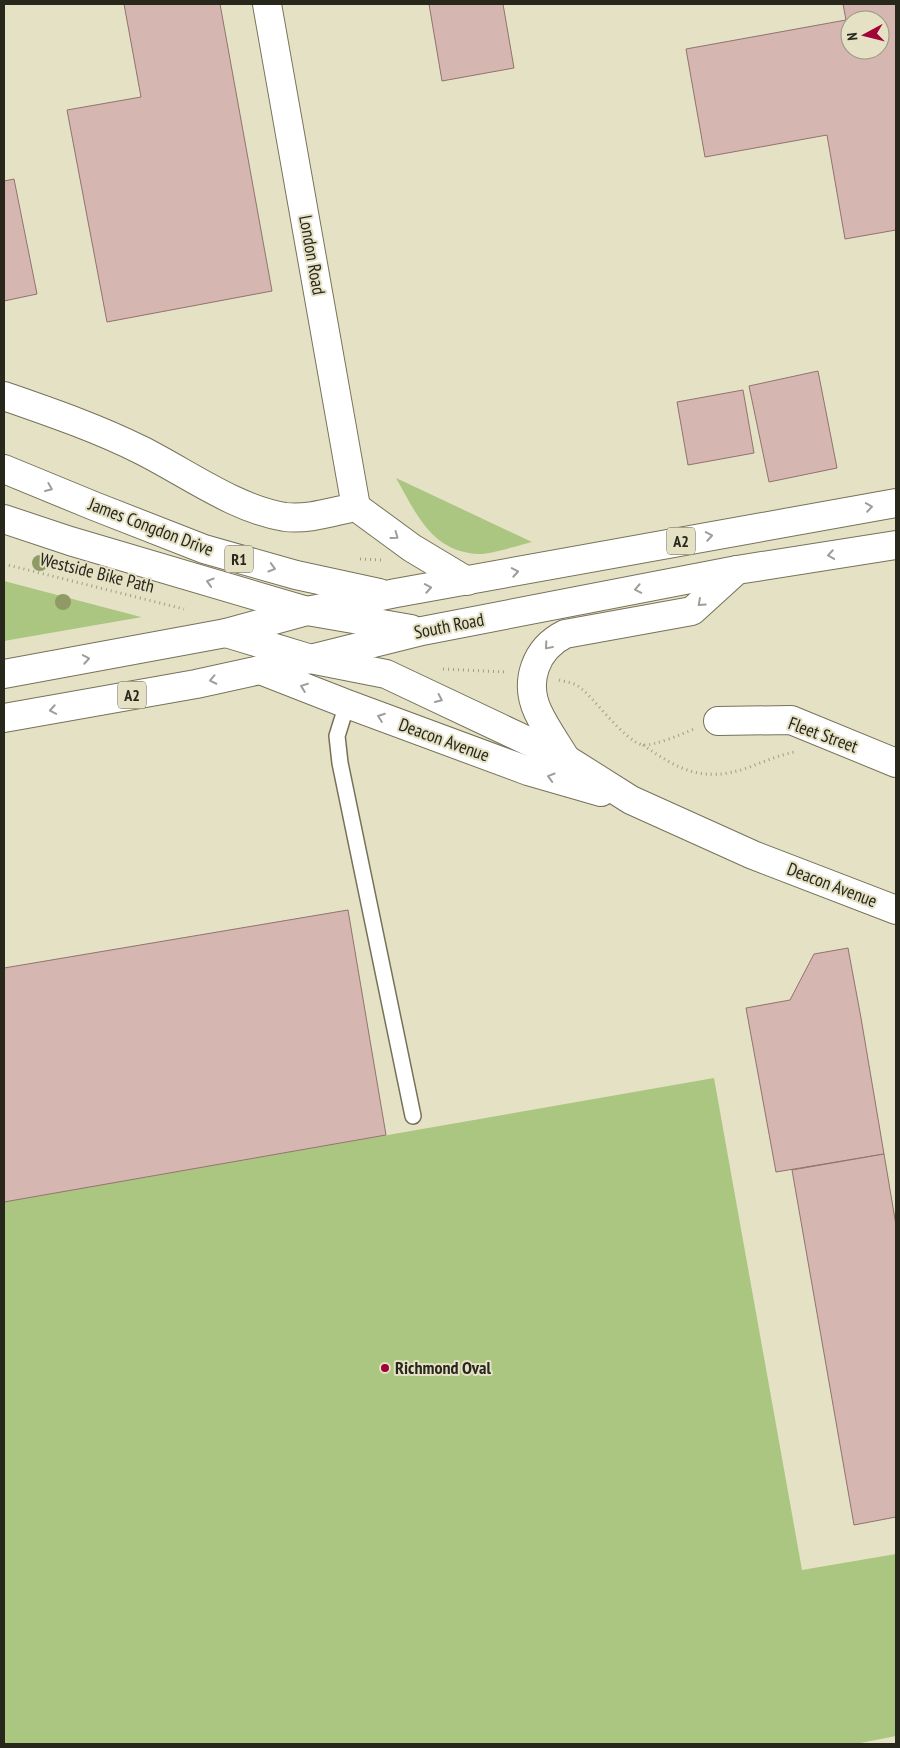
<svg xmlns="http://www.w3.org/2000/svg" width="900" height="1748" font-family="'PT Sans Narrow',sans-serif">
	<rect width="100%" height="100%" fill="#e5e1c5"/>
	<!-- green -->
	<g fill="#aac680">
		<path d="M396 478 532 542C520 545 491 554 480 554 432 553 416 513 396 478Z"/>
		<polygon points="4,581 141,617 142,617 4,641"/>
		<polygon points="714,1078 802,1570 896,1554 896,1736 855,1744 4,1744 4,1202"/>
	</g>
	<!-- building -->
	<g fill="#d5b6b0" stroke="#90736e" fill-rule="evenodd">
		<polygon points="124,4 220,4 272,291 107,322 67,110 141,97"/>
		<polygon points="429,4 503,4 514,68 442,81"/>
		<path d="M843 4H896V230L845 239 827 135 705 157 686 49 846 20ZM850 20H880V50H850Z"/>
		<polygon points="14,179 37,294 4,301 4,181"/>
		<polygon points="818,371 837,468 769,482 749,386"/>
		<polygon points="743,390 754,453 688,465 677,402"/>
		<polygon points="348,910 386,1135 4,1202 4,968"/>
		<polygon points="848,948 861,1018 884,1154 776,1172 746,1008 790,1000 814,954"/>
		<polygon points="884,1154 896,1225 896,1517 854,1525 792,1170"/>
	</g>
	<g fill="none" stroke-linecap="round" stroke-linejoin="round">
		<!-- service casing -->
		<g stroke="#767259" stroke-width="18">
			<polyline id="service" points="347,704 337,736 340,763 413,1116"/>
		</g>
		<!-- minor casing -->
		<g stroke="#767259" stroke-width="30">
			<g id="minor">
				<polyline points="267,4 356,507"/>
				<polyline points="718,721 791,720 896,763"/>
			</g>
		</g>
		<!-- tertiary casing -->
		<g stroke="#767259" stroke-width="30">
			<g id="tertiary">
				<path d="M4 396C50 412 97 428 141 450 187 473 235 509 285 517 308 520 334 511 356 507L412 548 467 581"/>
				<polyline points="310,659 386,674 566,759 631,800 753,855 896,910"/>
				<polyline points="260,670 347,704 528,771 601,792"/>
			</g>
		</g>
		<!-- trunk casing -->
		<g stroke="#767259" stroke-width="30">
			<g id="trunk">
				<polyline points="4,469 94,506 204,549 296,575 379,593"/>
				<polyline points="4,519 70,541 307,611 411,629"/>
				<polyline points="226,633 308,658"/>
				<polyline points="4,674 226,633 307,611 396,593 896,503"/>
				<polyline points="4,718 196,684 310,659 422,631 737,570 896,545"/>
				<path d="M566 759C557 744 546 729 538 712 524 682 535 649 565 634L692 611 737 570"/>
			</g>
		</g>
		<!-- path -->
		<g stroke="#a09d87" stroke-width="3" stroke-dasharray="1 4" stroke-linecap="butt">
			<polyline points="360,559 381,560"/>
			<polyline points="4,564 184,609"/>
			<polyline points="443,669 506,672"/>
			<path d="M559 680C565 682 572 682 578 686 593 696 625 742 643 745 654 746 682 734 694 729"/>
			<path d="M643 745C679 770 703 783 747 768 763 762 779 755 795 752"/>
		</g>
		<!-- service -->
		<use href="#service" stroke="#fff" stroke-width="15"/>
		<!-- minor -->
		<use href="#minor" stroke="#fff" stroke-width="28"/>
		<!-- tertiary -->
		<use href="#tertiary" stroke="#fff" stroke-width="28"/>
		<!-- trunk -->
		<use href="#trunk" stroke="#fff" stroke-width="28"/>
	</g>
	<!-- trees -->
	<g fill="#8f9a64">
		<circle cx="40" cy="563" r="8"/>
		<circle cx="63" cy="602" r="8"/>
	</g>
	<!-- one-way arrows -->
	<defs><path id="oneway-chevron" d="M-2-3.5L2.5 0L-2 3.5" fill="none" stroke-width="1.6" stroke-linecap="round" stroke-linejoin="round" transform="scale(1.25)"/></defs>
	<g stroke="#9e9e99">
		<use href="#oneway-chevron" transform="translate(49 488) rotate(23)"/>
		<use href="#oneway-chevron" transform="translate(869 507) rotate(-9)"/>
		<use href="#oneway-chevron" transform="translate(395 536) rotate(36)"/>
		<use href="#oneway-chevron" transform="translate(709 536) rotate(-10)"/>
		<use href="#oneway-chevron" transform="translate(831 555) rotate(171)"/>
		<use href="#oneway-chevron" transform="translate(272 568) rotate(16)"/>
		<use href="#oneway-chevron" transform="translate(515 572) rotate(-10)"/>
		<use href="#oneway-chevron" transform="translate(210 582) rotate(-163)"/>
		<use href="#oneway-chevron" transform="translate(428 588) rotate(-10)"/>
		<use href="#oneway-chevron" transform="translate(638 589) rotate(169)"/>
		<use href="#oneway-chevron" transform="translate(701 603) rotate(138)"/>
		<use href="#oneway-chevron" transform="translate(548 646) rotate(131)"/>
		<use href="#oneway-chevron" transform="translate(86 659) rotate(-10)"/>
		<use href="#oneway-chevron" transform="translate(213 680) rotate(168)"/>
		<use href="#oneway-chevron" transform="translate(304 687) rotate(-159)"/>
		<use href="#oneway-chevron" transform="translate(439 699) rotate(25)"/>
		<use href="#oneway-chevron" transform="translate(53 710) rotate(170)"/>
		<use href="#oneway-chevron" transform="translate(381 717) rotate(-160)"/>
		<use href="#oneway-chevron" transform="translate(551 777) rotate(-164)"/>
	</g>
	<!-- markers -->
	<circle fill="#a10238" stroke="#e5e1c5" stroke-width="2" cx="385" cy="1368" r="5"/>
	<g text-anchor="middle" stroke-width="4" stroke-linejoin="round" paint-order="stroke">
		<!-- shield labels -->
		<g fill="#e5e1c5" stroke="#615f4f" stroke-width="1">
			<rect x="667" y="527.5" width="28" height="27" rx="4"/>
			<rect x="225" y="545.5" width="28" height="27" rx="4"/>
			<rect x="118" y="681.5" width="28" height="27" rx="4"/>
		</g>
		<g font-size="16" font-weight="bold" fill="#28271c">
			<text x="681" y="547">A2</text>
			<text x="239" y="565">R1</text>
			<text x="132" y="701">A2</text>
		</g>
		<!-- street labels -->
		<g font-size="18" fill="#28271c" stroke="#e5e1c5">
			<text transform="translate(312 255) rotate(80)" y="6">London Road</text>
			<text transform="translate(151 527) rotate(21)" y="6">James Congdon Drive</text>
			<text transform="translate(97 573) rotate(14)" y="6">Westside Bike Path</text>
			<text transform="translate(449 626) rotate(-11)" y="6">South Road</text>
			<text transform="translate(823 735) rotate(20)" y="6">Fleet Street</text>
			<text transform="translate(444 740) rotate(20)" y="6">Deacon Avenue</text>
			<text transform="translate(832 885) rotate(21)" y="6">Deacon Avenue</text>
		</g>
		<!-- poi labels -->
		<g font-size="18" font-weight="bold" fill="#28271c" stroke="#e5e1c5" text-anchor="start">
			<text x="395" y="1374">Richmond Oval</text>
		</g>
	</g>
	<!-- border -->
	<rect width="900" height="1748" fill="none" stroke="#28271c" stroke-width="10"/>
	<!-- north arrow -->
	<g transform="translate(865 35) rotate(263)"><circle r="24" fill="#e5e1c5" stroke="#999781"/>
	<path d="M0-4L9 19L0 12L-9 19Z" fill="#a10238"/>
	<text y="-8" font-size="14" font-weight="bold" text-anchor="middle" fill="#28271c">N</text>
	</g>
</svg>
